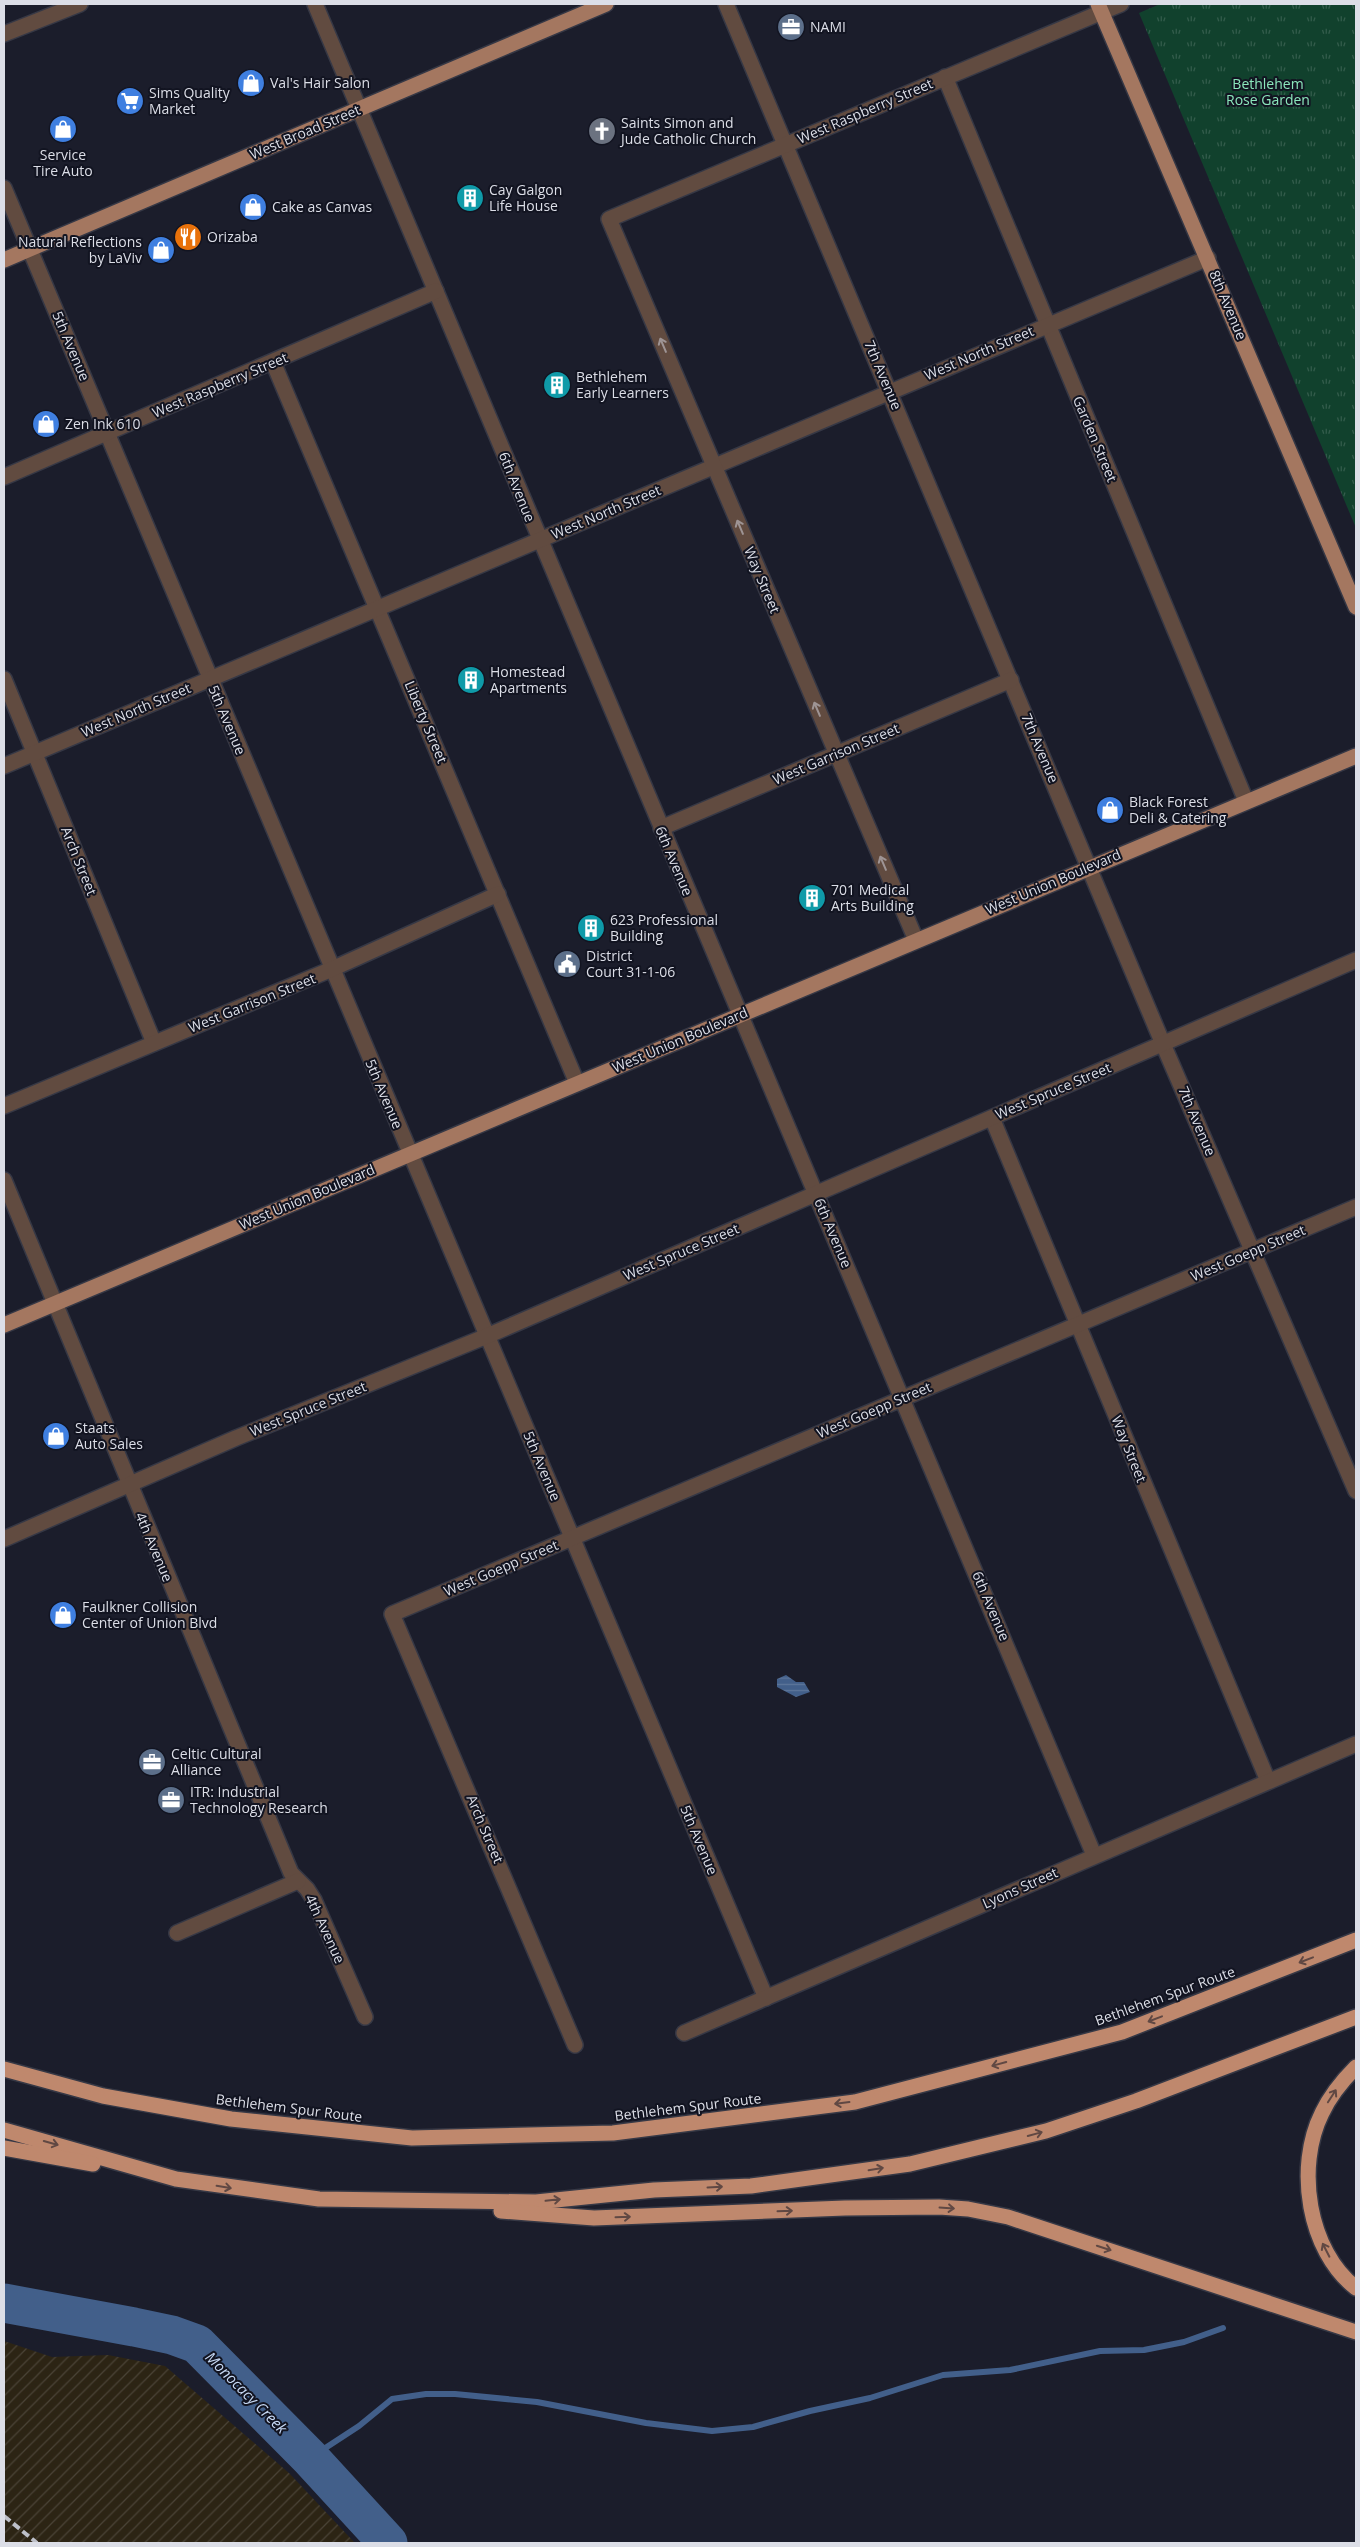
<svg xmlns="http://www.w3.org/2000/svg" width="1360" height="2547" font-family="'Open Sans',sans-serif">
	<defs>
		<pattern id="industrial-furrows" width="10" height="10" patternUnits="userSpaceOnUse" patternTransform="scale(1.25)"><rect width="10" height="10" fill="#2c2414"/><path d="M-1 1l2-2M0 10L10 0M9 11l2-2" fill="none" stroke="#4a4336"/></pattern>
		<pattern id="park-tufts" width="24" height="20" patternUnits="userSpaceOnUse" patternTransform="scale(1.25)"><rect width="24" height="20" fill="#11412d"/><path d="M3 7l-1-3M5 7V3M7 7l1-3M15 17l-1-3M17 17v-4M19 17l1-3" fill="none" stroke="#335c4b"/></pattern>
		<pattern id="water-rules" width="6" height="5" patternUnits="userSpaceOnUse" patternTransform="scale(1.25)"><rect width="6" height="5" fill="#425f8a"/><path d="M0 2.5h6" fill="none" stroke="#5d769a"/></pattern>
	</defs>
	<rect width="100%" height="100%" fill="#1b1d2b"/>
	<!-- industrial -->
	<polygon fill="url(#industrial-furrows)" points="4,2341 52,2357 108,2355 165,2366 289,2473 355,2543 4,2543"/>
	<!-- park -->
	<polygon fill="url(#park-tufts)" points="1160,4 1356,4 1356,528 1139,13"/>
	<!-- water -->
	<polygon fill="url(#water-rules)" points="786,1675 796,1682 804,1682 810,1692 796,1697 777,1687 777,1679"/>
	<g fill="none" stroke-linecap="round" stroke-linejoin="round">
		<!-- stream -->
		<polyline stroke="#425f8a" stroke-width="6" points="310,2458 359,2426 392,2399 426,2394 455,2394 537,2402 646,2423 712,2431 753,2427 810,2411 870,2398 943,2375 1010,2370 1100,2351 1144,2350 1184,2342 1223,2328"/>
		<!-- river -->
		<polyline stroke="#425f8a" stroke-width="39" points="4,2303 134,2327 172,2335 197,2344 310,2458 388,2543"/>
		<!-- minor casing -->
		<g stroke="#363845" stroke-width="18">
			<g id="minor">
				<polyline points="315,4 1094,1855"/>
				<polyline points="726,4 1163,1044 1356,1491"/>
				<polyline points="4,34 80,4"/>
				<polyline points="945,77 1246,801"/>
				<polyline points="4,188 766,1998"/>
				<polyline points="273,362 577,1083"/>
				<polyline points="4,477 436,291"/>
				<polyline points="4,679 154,1043"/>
				<polyline points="4,766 1208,258"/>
				<polyline points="661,828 1011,680"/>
				<polyline points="916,940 609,219 1121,4"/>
				<polyline points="4,1106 332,969 498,894"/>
				<polyline points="992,1118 1268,1781"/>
				<polyline points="4,1180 291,1873 307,1889 314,1900 365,2017"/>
				<polyline points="4,1539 236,1438 487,1336 1356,960"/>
				<polyline points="177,1933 298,1881"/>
				<polyline points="684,2033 1356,1744"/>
				<polyline points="575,2045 392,1614 1356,1207"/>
			</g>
		</g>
		<!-- major casing -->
		<g stroke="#363845" stroke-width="18">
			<g id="major">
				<polyline points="1098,4 1356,607"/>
				<polyline points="4,260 606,4"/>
				<polyline points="4,1325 1356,756"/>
			</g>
		</g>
		<!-- highway casing -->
		<g stroke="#363845" stroke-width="18">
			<g id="highway">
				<path d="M1356 2067C1343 2080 1330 2096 1322 2113 1295 2167 1308 2251 1356 2288"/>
				<polyline points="4,2069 103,2096 231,2119 412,2138 613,2133 855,2102 1122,2032 1356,1940"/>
				<polyline points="4,2130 176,2179 319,2199 536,2202 654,2190 751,2186 910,2164 1046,2131 1136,2101 1356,2017"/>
				<polyline points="4,2148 93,2164"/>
				<polyline points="501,2211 594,2218 845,2208 939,2207 968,2209 1008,2217 1356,2332"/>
			</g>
		</g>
		<!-- minor -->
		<use href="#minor" stroke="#614b40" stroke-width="15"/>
		<!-- major -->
		<use href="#major" stroke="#a47760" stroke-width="15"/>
		<!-- highway -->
		<use href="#highway" stroke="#bf886d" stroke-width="15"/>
		<!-- rail -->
		<polyline stroke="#bec0c9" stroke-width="4" stroke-dasharray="8 4" stroke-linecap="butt" points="4,2516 37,2543"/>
	</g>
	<!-- one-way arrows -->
	<defs><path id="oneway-shaft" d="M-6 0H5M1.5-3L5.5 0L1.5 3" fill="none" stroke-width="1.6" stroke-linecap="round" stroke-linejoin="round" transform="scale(1.25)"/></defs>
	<g stroke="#9e9494">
		<use href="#oneway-shaft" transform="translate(663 345) rotate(-113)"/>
		<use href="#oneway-shaft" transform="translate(740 527) rotate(-113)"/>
		<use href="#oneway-shaft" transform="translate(817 709) rotate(-113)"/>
		<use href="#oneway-shaft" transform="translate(883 863) rotate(-113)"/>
	</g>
	<g stroke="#604843">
		<use href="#oneway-shaft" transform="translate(1306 1960) rotate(159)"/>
		<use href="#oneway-shaft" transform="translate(1155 2019) rotate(159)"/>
		<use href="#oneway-shaft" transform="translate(999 2064) rotate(165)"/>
		<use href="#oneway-shaft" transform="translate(1332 2096) rotate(-57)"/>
		<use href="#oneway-shaft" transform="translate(842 2103) rotate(173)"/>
		<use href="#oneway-shaft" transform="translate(1035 2134) rotate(-15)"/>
		<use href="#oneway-shaft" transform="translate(51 2143) rotate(16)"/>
		<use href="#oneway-shaft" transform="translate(876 2169) rotate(-9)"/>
		<use href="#oneway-shaft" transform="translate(224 2187) rotate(9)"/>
		<use href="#oneway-shaft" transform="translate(715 2187) rotate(-3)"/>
		<use href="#oneway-shaft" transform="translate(553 2200) rotate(-6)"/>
		<use href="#oneway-shaft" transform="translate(947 2208) rotate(4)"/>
		<use href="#oneway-shaft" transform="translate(785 2211) rotate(-2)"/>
		<use href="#oneway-shaft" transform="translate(623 2217) rotate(-2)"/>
		<use href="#oneway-shaft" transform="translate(1104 2248) rotate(18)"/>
		<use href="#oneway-shaft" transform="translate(1326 2250) rotate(-117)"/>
	</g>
	<!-- icons -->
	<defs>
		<g id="office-disc" transform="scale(1.4375)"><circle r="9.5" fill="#5c6f8a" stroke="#121421"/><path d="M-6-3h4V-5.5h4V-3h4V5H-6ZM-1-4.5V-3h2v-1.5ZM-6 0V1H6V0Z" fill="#fff"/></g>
		<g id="shop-disc" transform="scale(1.4375)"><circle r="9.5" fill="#3f7fe0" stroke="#121421"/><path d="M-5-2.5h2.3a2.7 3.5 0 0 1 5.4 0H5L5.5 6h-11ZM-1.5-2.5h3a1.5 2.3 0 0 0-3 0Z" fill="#fff"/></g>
		<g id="supermarket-disc" transform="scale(1.4375)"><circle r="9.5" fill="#3f7fe0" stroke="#121421"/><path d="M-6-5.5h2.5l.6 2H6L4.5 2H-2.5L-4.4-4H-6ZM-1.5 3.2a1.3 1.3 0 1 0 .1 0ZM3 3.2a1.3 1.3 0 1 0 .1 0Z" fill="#fff"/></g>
		<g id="church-disc" transform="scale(1.4375)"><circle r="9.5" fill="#6b7280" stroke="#121421"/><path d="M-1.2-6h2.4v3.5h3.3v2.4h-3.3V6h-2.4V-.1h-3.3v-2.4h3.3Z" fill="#fff"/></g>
		<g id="building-disc" transform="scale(1.4375)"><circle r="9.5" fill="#0f9aa8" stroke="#121421"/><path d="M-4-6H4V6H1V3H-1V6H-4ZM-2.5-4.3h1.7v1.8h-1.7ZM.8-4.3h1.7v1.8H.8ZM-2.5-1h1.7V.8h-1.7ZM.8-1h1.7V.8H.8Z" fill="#fff"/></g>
		<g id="restaurant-disc" transform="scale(1.4375)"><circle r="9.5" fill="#e8710a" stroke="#121421"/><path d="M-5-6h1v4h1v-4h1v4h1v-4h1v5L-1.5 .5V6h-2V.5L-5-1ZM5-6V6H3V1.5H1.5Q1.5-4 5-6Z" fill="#fff"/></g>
		<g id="civic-disc" transform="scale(1.4375)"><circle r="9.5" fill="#5c6f8a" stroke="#121421"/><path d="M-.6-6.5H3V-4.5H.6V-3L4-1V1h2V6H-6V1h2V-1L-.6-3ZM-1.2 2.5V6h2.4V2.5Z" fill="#fff"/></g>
	</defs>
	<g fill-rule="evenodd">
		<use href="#office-disc" x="791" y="27"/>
		<use href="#shop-disc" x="251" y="83"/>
		<use href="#supermarket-disc" x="130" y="101"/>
		<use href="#shop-disc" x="63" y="129"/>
		<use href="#church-disc" x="602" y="131"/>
		<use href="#building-disc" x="470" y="198"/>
		<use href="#shop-disc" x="253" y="207"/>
		<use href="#restaurant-disc" x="188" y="237"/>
		<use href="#shop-disc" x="161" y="250"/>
		<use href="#building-disc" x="557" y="385"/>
		<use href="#shop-disc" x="46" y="424"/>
		<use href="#building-disc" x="471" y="680"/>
		<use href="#shop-disc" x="1110" y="810"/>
		<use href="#building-disc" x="812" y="898"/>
		<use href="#building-disc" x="591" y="928"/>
		<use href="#civic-disc" x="567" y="964"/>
		<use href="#shop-disc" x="56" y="1436"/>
		<use href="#shop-disc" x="63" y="1615"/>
		<use href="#office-disc" x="152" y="1762"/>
		<use href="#office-disc" x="171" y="1800"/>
	</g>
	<g text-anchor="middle" stroke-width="4" stroke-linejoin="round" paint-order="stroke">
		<!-- poi labels -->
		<g font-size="14" fill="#dcdee7" stroke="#121421" text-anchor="start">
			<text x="810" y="32">NAMI</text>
			<text x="270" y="88">Val's Hair Salon</text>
			<text x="149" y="98">Sims Quality<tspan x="149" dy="16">Market</tspan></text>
			<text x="621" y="128">Saints Simon and<tspan x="621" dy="16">Jude Catholic Church</tspan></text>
			<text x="63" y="160" text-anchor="middle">Service<tspan x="63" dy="16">Tire Auto</tspan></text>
			<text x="489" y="195">Cay Galgon<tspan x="489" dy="16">Life House</tspan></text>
			<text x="272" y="212">Cake as Canvas</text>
			<text x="207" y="242">Orizaba</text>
			<text x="142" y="247" text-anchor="end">Natural Reflections<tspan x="142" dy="16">by LaViv</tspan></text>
			<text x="576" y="382">Bethlehem<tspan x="576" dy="16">Early Learners</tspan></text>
			<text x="65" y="429">Zen Ink 610</text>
			<text x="490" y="677">Homestead<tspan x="490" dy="16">Apartments</tspan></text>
			<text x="1129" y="807">Black Forest<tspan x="1129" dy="16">Deli &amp; Catering</tspan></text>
			<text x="831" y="895">701 Medical<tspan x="831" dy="16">Arts Building</tspan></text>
			<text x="610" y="925">623 Professional<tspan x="610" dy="16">Building</tspan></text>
			<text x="586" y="961">District<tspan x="586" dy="16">Court 31-1-06</tspan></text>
			<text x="75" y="1433">Staats<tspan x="75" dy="16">Auto Sales</tspan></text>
			<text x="82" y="1612">Faulkner Collision<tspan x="82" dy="16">Center of Union Blvd</tspan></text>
			<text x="171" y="1759">Celtic Cultural<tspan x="171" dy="16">Alliance</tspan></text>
			<text x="190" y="1797">ITR: Industrial<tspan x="190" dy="16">Technology Research</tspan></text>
		</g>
		<!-- park labels -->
		<g font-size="14" fill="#8be6bb" stroke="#121421">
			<text x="1268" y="89">Bethlehem<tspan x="1268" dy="16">Rose Garden</tspan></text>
		</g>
		<!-- street labels -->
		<g font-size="14" fill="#dcdee7" stroke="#121421">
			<text transform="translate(865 111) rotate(-23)" y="5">West Raspberry Street</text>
			<text transform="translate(305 132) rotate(-23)" y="5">West Broad Street</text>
			<text transform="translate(1228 305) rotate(67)" y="5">8th Avenue</text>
			<text transform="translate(71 346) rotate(67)" y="5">5th Avenue</text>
			<text transform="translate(979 353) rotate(-23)" y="5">West North Street</text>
			<text transform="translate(883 375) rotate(67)" y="5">7th Avenue</text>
			<text transform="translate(220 385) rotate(-23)" y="5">West Raspberry Street</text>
			<text transform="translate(1095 439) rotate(67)" y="5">Garden Street</text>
			<text transform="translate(517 487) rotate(68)" y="5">6th Avenue</text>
			<text transform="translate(606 512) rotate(-23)" y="5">West North Street</text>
			<text transform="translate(762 580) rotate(67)" y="5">Way Street</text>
			<text transform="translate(136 710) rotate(-23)" y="5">West North Street</text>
			<text transform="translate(227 720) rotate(67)" y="5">5th Avenue</text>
			<text transform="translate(426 722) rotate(67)" y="5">Liberty Street</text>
			<text transform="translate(1040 748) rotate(67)" y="5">7th Avenue</text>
			<text transform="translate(836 754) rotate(-23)" y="5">West Garrison Street</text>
			<text transform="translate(79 861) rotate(68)" y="5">Arch Street</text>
			<text transform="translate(674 861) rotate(67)" y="5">6th Avenue</text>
			<text transform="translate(1053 882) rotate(-23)" y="5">West Union Boulevard</text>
			<text transform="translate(252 1003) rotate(-22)" y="5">West Garrison Street</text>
			<text transform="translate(680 1040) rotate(-23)" y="5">West Union Boulevard</text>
			<text transform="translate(1053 1091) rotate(-23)" y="5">West Spruce Street</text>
			<text transform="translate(384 1094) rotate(67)" y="5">5th Avenue</text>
			<text transform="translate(1197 1121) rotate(67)" y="5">7th Avenue</text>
			<text transform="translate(307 1197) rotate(-23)" y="5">West Union Boulevard</text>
			<text transform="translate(833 1233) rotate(67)" y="5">6th Avenue</text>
			<text transform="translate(681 1252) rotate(-23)" y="5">West Spruce Street</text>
			<text transform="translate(1248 1253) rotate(-23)" y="5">West Goepp Street</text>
			<text transform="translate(308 1409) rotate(-22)" y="5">West Spruce Street</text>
			<text transform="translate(874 1410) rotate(-23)" y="5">West Goepp Street</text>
			<text transform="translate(1129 1449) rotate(68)" y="5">Way Street</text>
			<text transform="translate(542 1466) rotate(67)" y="5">5th Avenue</text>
			<text transform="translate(154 1547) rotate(67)" y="5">4th Avenue</text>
			<text transform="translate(501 1568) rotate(-23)" y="5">West Goepp Street</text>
			<text transform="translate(991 1606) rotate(67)" y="5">6th Avenue</text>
			<text transform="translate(485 1829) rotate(67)" y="5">Arch Street</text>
			<text transform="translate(699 1840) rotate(67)" y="5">5th Avenue</text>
			<text transform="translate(1020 1888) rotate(-24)" y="5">Lyons Street</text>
			<text transform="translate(325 1929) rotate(65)" y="5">4th Avenue</text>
			<text transform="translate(1165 1996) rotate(-20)" y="5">Bethlehem Spur Route</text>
			<text transform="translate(688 2107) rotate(-7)" y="5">Bethlehem Spur Route</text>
			<text transform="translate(289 2108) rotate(7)" y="5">Bethlehem Spur Route</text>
		</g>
		<!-- water labels -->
		<g font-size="15" font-style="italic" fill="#c6d8f4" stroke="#121421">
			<text transform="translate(246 2393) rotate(45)" y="5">Monocacy Creek</text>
		</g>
	</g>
	<!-- border -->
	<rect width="1360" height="2547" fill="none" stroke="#dcdee7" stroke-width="10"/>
</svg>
